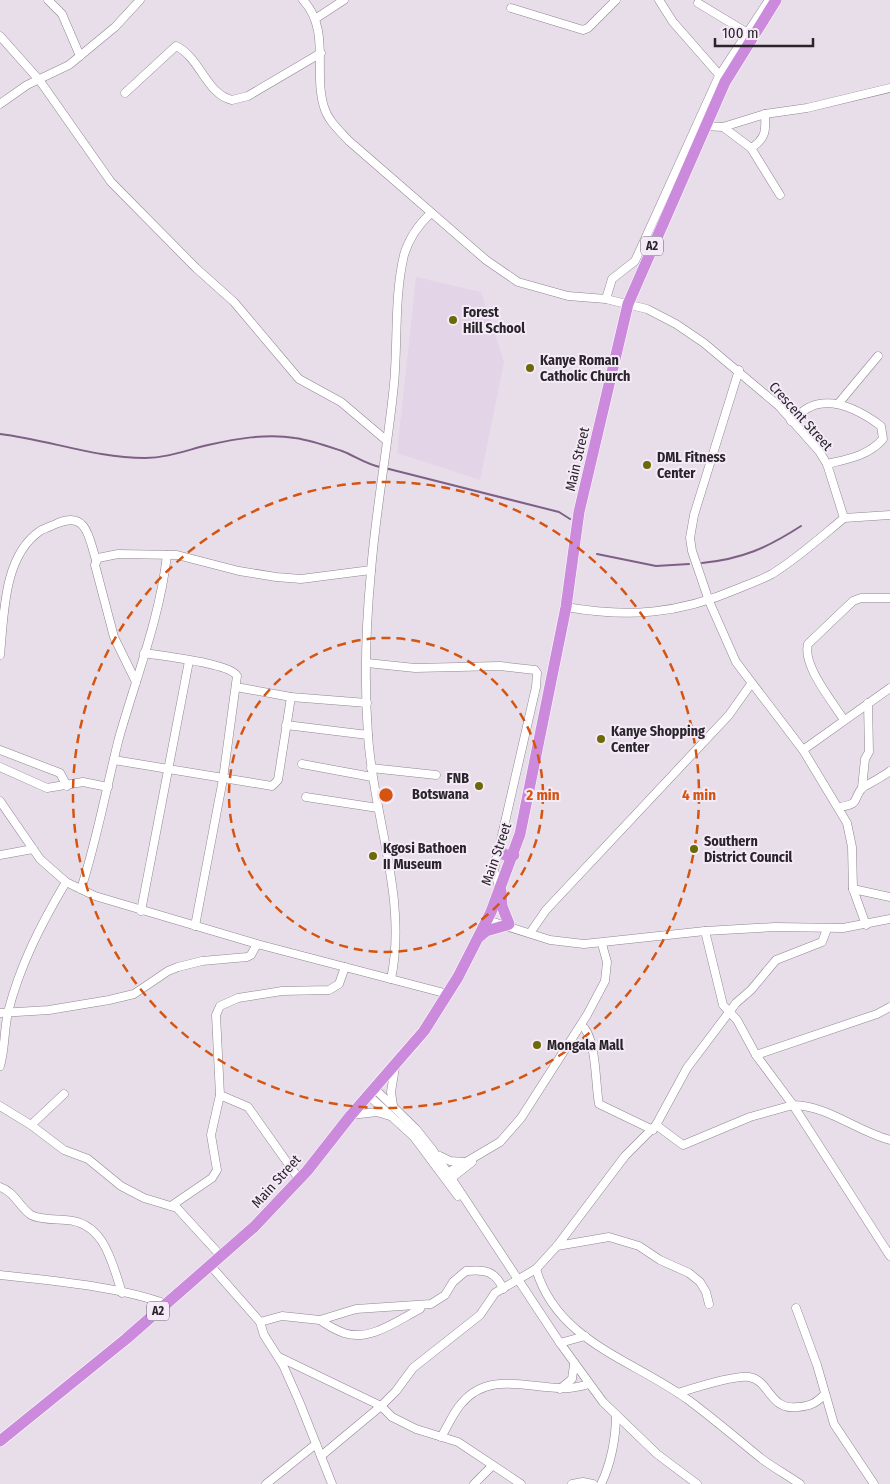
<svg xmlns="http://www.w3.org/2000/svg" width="890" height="1484" font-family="'Fira Sans Condensed',sans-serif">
	<rect width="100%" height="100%" fill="#e8deea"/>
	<!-- built -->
	<polygon fill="#e3d4e7" points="416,277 481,292 504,362 480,480 397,453"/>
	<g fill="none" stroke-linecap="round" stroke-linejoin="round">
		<!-- stream -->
		<g stroke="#7e6085" stroke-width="2">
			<path d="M0 434C49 440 96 458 145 458 167 458 187 450 208 445 235 439 267 433 295 438 310 440 327 446 342 451 355 456 366 464 380 467"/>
			<polyline points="385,468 559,512 570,519"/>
			<polyline points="597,554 656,566 689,564"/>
			<path d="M702 563C742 559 767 548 801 526"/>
		</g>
		<!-- minor casing -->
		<g stroke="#8f8691" stroke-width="9">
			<g id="minor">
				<polyline points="48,0 62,14 80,56"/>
				<path d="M303 0C331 30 313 72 324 107 328 121 340 131 349 141L486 260 518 282 568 296 606 299 647 309 676 324 704 343 779 406 819 451 827 464 844 518"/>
				<polyline points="659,0 673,22 722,78"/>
				<polyline points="698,3 746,32"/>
				<polyline points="511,8 583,30 588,28 616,0"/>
				<polyline points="315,19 344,0"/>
				<polyline points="0,36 40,81 111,182 196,268 234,302 299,379 341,402 387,441"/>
				<path d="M125 93 176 46C200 57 206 94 232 100L248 96 321 53"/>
				<polyline points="0,104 27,85 69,65 115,27 140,0"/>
				<polyline points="704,126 723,127 765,114 807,108 890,88"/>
				<polyline points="723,127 751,148 780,195"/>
				<path d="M751 148C766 139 766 130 765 114"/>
				<polyline points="606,299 612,279 635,261 719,76 769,0"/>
				<polyline points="739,370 694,515 690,538 692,551 709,601 736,662 803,750 847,823 852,847 853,889 866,925"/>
				<polyline points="838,404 878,356"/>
				<path d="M791 421C797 417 803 410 810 407 834 396 862 412 881 426L883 439C868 456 848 459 827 464"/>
				<polyline points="844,518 890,515"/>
				<path d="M566 607C628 618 679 614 737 589 749 584 761 580 772 574 798 558 821 537 844 518"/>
				<path d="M144 653C161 656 230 663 237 676L223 779 195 926"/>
				<path d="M0 655C4 616 3 556 40 531 45 528 52 526 58 523 87 511 89 538 96 560"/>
				<polyline points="367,663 415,668 500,666 535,670 537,673 536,687 494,870 500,890"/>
				<polyline points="136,682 114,637 95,565 98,558 118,554 177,555 239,571 276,577 301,579 371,570"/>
				<polyline points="236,687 291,697 367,703"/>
				<path d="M844 720C832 701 802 665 808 644L853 601 861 598H890"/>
				<polyline points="286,725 368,735"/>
				<polyline points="0,750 60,773 67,786"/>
				<polyline points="803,750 890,688"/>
				<polyline points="114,760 272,786 278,780 291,697"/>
				<polyline points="302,764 372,777"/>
				<polyline points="0,767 47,788 83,782 108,787"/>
				<polyline points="371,768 436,775"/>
				<polyline points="862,788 865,759 869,752 868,703"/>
				<polyline points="306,797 378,808"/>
				<polyline points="0,801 40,859 66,882 95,896 257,944 448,994"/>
				<path d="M839 807C861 804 852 800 862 788 865 786 884 776 890 771"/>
				<polyline points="0,855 33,849"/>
				<path d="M81 889C97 840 106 789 119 738 136 678 160 617 167 555"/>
				<polyline points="853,889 890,897"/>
				<polyline points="141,911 189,661"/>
				<polyline points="487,920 550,940 584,944 705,931 775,927 843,928 890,919"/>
				<path d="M705 931 723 1005 737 1020 756 1055 793 1105C829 1106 856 1131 890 1140"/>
				<polyline points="530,933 546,910 729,715 751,684"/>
				<path d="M391 979C408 899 373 816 368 735 364 681 366 624 371 571 376 508 388 446 394 384 398 342 394 297 404 255 409 238 418 225 431 213"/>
				<polyline points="0,1013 49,1010 109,1000 134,994 168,971 178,967 202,961 247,957 251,955 257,944"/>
				<path d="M581 1025C597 1036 595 1084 599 1104L653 1130"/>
				<polyline points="756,1055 877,1014 890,1007"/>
				<path d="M0 1066C5 1049 4 1030 8 1012 20 965 41 924 66 882"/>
				<polyline points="374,1088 416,1129 432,1149 560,1343 603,1402 657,1454 697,1484"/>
				<polyline points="220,1095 248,1107 299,1179"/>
				<polyline points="368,1095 414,1137 458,1196"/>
				<polyline points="0,1106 31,1125 64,1150 88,1159 121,1186 144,1198 177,1208 220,1255"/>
				<polyline points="393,1106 391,1092 395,1067"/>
				<polyline points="351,1115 377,1112 390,1116"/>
				<polyline points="31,1125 64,1094"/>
				<polyline points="656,1125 683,1145 750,1117 793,1105 890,1256"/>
				<polyline points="440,1156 450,1161 464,1162"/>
				<polyline points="444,1175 500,1142 521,1118 587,1015 605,981 607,962 602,944"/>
				<polyline points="449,1180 472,1162"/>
				<path d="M0 1187C15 1192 19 1207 31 1215 40 1220 56 1219 66 1220 104 1222 112 1262 122 1293"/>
				<polyline points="171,1206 212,1178 217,1170 211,1135 220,1095 216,1015 220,1006 238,998 282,991 329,990 339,984 345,967"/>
				<polyline points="557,1246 609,1237 639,1246 660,1260 689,1273 700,1282 706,1292 709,1304"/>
				<polyline points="210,1265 260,1322 264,1335 283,1365 299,1401 332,1484"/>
				<path d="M536 1269C557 1341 631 1359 687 1399 713 1418 737 1439 762 1459 774 1468 787 1475 800 1484"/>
				<path d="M0 1275C52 1281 118 1286 166 1304"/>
				<polyline points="796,1308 817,1365 834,1424 874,1484"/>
				<path d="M320 1320C327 1325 336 1330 344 1333 370 1342 398 1320 420 1309L421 1306"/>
				<path d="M260 1322 282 1316 320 1320 356 1309 431 1304 445 1295 453 1282 466 1271C484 1269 496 1271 503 1289"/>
				<polyline points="560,1343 585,1336"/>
				<polyline points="279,1357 381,1406 392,1417 416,1429 458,1442 521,1484"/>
				<polyline points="560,1389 572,1379 574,1365"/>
				<path d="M678 1393C694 1388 734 1375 749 1377 770 1380 769 1411 798 1407 811 1406 816 1403 825 1394"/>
				<path d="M441 1437C448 1426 453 1413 461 1404 487 1372 524 1387 559 1388 569 1389 579 1387 589 1384"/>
				<polyline points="321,1456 381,1406 396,1391 413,1368 480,1315 495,1293 536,1269 557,1246 625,1156 656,1125 687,1068 736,1003 751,990 776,960 822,942 827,929"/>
				<polyline points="266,1484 316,1444"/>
				<polyline points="474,1484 492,1466"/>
				<polyline points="572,1484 583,1482 593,1484"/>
				<path d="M601 1484C611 1464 616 1437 616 1415"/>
			</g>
		</g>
		<!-- highway casing -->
		<g stroke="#fff" stroke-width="12">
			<g id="highway">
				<polyline points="498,848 505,855 514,855"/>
				<polyline points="501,891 502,906 509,924"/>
				<polyline points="479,937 486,931 507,925"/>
				<polyline points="0,1441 126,1339 254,1227 307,1171 351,1115 424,1031 458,977 491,912 520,834 566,607 579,512 628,304 725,82 776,0"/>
			</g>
		</g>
		<!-- minor -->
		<use href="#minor" stroke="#fff" stroke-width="8"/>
		<!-- highway -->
		<use href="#highway" stroke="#cc8add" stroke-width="11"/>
	</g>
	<!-- distance rings -->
	<g fill="none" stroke="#d5540f" stroke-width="2.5" stroke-dasharray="9 6">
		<circle cx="386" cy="795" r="157"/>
		<circle cx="386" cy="795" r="313"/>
	</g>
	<!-- markers -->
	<g fill="#6b6a07" stroke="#f5ebf8" stroke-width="2">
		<circle cx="453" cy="320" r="5"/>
		<circle cx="530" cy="368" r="5"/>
		<circle cx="647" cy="465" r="5"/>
		<circle cx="601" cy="739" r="5"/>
		<circle cx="479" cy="786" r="5"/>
		<circle cx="694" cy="849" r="5"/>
		<circle cx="373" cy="856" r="5"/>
		<circle cx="537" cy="1045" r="5"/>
	</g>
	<g text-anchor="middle" stroke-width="4" stroke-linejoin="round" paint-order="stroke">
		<!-- shield labels -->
		<g fill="#f5ebf8" stroke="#666068" stroke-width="1">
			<rect x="641" y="236.5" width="22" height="19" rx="4"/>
			<rect x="147" y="1301.5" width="22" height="19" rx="4"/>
		</g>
		<g font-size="12" font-weight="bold" fill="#29252a">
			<text x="652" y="250">A2</text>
			<text x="158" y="1315">A2</text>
		</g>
		<!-- poi labels -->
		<g font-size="14" font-weight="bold" fill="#29252a" stroke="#f5ebf8" text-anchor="start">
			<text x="463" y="317">Forest<tspan x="463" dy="16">Hill School</tspan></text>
			<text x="540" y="365">Kanye Roman<tspan x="540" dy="16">Catholic Church</tspan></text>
			<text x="657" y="462">DML Fitness<tspan x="657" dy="16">Center</tspan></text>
			<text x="611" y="736">Kanye Shopping<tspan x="611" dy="16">Center</tspan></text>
			<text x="469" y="783" text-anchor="end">FNB<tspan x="469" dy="16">Botswana</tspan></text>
			<text x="704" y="846">Southern<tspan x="704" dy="16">District Council</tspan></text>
			<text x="383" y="853">Kgosi Bathoen<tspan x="383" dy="16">II Museum</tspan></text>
			<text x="547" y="1050">Mongala Mall</text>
		</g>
		<!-- street labels -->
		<g font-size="14" fill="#29252a" stroke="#f5ebf8">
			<text transform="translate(801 416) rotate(48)" y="5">Crescent Street</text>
			<text transform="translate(577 459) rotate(-77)" y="5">Main Street</text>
			<text transform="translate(496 854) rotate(-71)" y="5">Main Street</text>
			<text transform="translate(276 1181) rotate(-48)" y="5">Main Street</text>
		</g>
	</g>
	<circle cx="386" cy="795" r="8" fill="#d5540f" stroke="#f5ebf8" stroke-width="2.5"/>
	<g font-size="15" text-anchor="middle" font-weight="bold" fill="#d5540f" stroke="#f5ebf8" stroke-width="4" stroke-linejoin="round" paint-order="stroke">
		<text x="543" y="800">2 min</text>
		<text x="699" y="800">4 min</text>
	</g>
	<!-- scale -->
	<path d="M715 38v8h98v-8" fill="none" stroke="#29252a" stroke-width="2.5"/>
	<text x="722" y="38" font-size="15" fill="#29252a" stroke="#f5ebf8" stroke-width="4" paint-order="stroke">100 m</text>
</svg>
